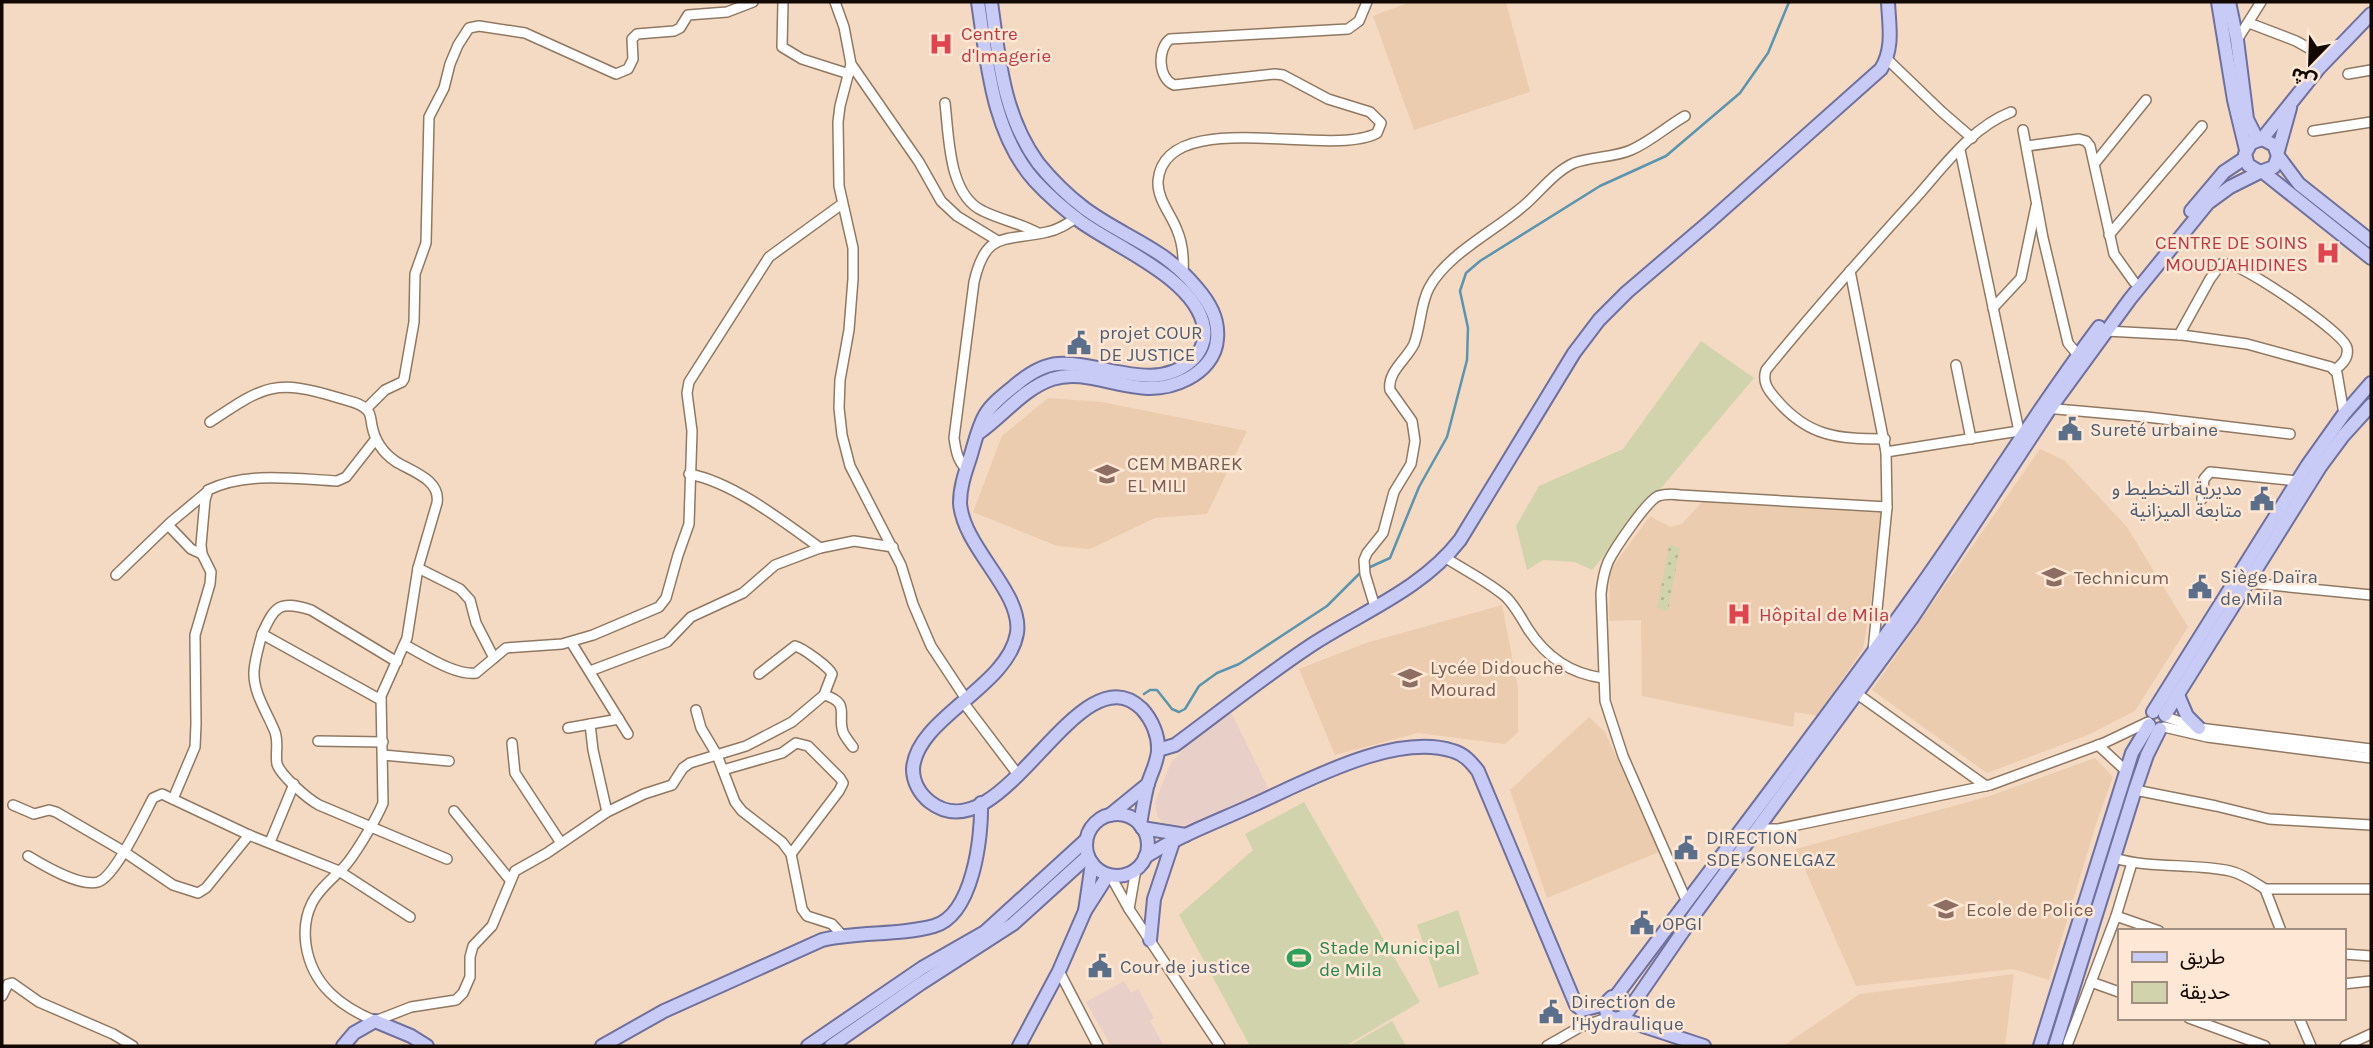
<svg xmlns="http://www.w3.org/2000/svg" width="2373" height="1048" font-family="Karla,'Noto Sans Arabic',sans-serif">
	<defs>
		<pattern id="garden-dots" width="8" height="8" patternUnits="userSpaceOnUse" patternTransform="scale(1.75)"><rect width="8" height="8" fill="#d1d3ac"/><path d="M2 2h.1M6 6h.1" fill="none" stroke="#b2b492" stroke-width="1.8" stroke-linecap="round"/></pattern>
	</defs>
	<rect width="100%" height="100%" fill="#f4dac2"/>
	<!-- commercial -->
	<g fill="#e8cfc8">
		<polygon points="1229,708 1269,790 1188,826 1163,823 1157,816 1155,802 1171,763 1197,734"/>
		<polygon points="1124,981 1131,993 1138,989 1154,1018 1150,1021 1164,1046 1111,1046 1086,1002"/>
	</g>
	<!-- built -->
	<g fill="#ecccaf">
		<polygon points="1410,2 1506,2 1530,92 1414,130 1373,16"/>
		<polygon points="1048,398 1102,402 1247,431 1207,514 1155,518 1090,549 1057,546 973,512 1002,436"/>
		<polygon points="2040,449 2064,460 2127,527 2188,627 2135,711 2088,735 1987,773 1872,690"/>
		<polygon points="1702,502 1881,513 1871,602 1863,649 1817,716 1795,712 1793,727 1642,696 1641,620 1609,621 1610,570 1650,516 1670,527 1682,524"/>
		<polygon points="1502,605 1518,688 1518,732 1505,744 1418,733 1335,755 1299,669 1366,643"/>
		<polygon points="1589,717 1605,732 1659,852 1547,898 1510,790"/>
		<polygon points="2095,758 2113,777 2096,824 2049,980 2013,969 1856,986 1796,849 1990,796"/>
		<polygon points="2014,974 2005,1046 1783,1046 1860,994"/>
	</g>
	<!-- park -->
	<g fill="#d1d3ac">
		<polygon points="1701,341 1754,378 1592,570 1575,562 1543,560 1527,570 1516,526 1539,486 1623,449"/>
		<polygon points="1304,802 1420,1002 1345,1046 1250,1046 1179,915 1253,850 1245,834"/>
		<polygon points="1458,910 1479,974 1439,988 1417,925"/>
		<polygon points="1392,1021 1406,1046 1349,1046"/>
	</g>
	<!-- garden -->
	<polygon fill="url(#garden-dots)" points="1669,545 1680,547 1668,611 1657,608"/>
	<g fill="none" stroke-linecap="round" stroke-linejoin="round">
		<!-- stream -->
		<g stroke="#5b94ae" stroke-width="2.5">
			<polyline points="1368,568 1390,558 1419,487 1447,437 1467,360 1468,328 1460,291 1466,273 1480,261 1600,186 1666,156 1740,93 1768,53 1789,2"/>
			<polyline points="1144,694 1150,690 1157,690 1172,709 1179,712 1185,709 1199,686 1217,673 1239,664 1327,606 1362,571"/>
		</g>
		<!-- minor casing -->
		<g stroke="#907862" stroke-width="12">
			<g id="minor">
				<polyline points="783,2 782,47 802,59 849,74"/>
				<polyline points="835,2 844,27 851,64 919,162 941,201 957,216 998,241"/>
				<polyline points="2249,23 2296,41 2328,59"/>
				<polyline points="2237,40 2261,2"/>
				<polyline points="1887,59 1942,112 1972,138"/>
				<polyline points="851,64 840,106 838,122 839,186 853,248 853,279 849,330 840,380 839,408 842,435 850,466 901,565 913,604 931,646 966,699"/>
				<polyline points="2348,74 2371,70"/>
				<path d="M945 103C949 136 948 195 983 211 1001 220 1020 223 1038 233"/>
				<polyline points="2023,130 2043,238 2068,343 2078,355"/>
				<polyline points="2313,131 2371,122"/>
				<polyline points="2027,146 2079,139 2086,141 2090,146 2114,254 2134,282"/>
				<polyline points="1960,150 2019,431 2023,432"/>
				<polyline points="2095,163 2146,100"/>
				<polyline points="2109,235 2202,126"/>
				<polyline points="1850,271 1886,452 1887,507 1873,651"/>
				<path d="M1183 272C1184 256 1183 244 1177 230 1171 214 1157 199 1158 181 1165 104 1330 159 1377 133L1381 123 1370 112 1328 99 1283 75 1275 74 1174 85C1158 78 1157 49 1170 39L1348 29 1359 21 1367 2"/>
				<polyline points="1993,308 2021,278 2036,206"/>
				<polyline points="2106,331 2182,335 2247,344 2331,367 2337,373 2344,414"/>
				<path d="M2179 335 2210 279 2221 264C2228 264 2232 264 2237 267 2255 274 2345 333 2347 348 2349 358 2342 365 2334 370"/>
				<polyline points="1956,365 1971,439"/>
				<polyline points="2045,408 2147,417 2290,434"/>
				<polyline points="366,409 385,390 402,382 404,379 414,322 415,274 426,243 429,117 444,88 450,64 458,45 469,28 479,26 525,33 616,74 628,69 633,59 632,39 637,34 674,31 680,28 688,15 727,12 753,2"/>
				<path d="M210 422C264 386 274 378 339 398 348 401 362 403 368 411 371 415 371 421 372 426 375 441 382 452 395 461 410 471 441 479 437 503L418 568 407 638 381 696 383 803C377 818 355 855 344 867 333 878 319 889 312 903 305 917 304 931 306 945 312 985 340 1006 375 1021L411 1007 456 1000 463 993 470 977V957L473 946 492 926 515 871 547 853 607 812 644 794 672 785 683 768 690 763 746 746 792 722 824 695 832 674C829 667 803 648 795 646L759 674"/>
				<path d="M1885 439C1838 439 1808 437 1776 399 1768 390 1762 382 1766 370 1813 312 1863 256 1913 201 1942 169 1970 128 2011 112"/>
				<polyline points="1886,452 2019,431"/>
				<path d="M966 469C957 460 956 450 954 438L974 282C986 230 1004 242 1047 232 1058 230 1067 224 1076 218"/>
				<path d="M689 474C733 482 784 522 820 548L854 541 893 547"/>
				<polyline points="2202,499 2204,479 2210,472 2297,481"/>
				<polyline points="168,525 191,549 202,554"/>
				<path d="M1446 558C1466 571 1489 582 1506 597 1516 607 1521 618 1528 629 1546 657 1571 674 1603 678"/>
				<polyline points="418,568 460,589 470,600 476,623 494,658"/>
				<polyline points="116,575 171,522 207,492"/>
				<polyline points="2249,583 2371,595"/>
				<path d="M1375 607 1365 574 1364 560 1367 553 1383 533 1394 492 1411 464 1415 441 1412 421 1390 390C1387 372 1407 359 1414 344 1421 326 1420 305 1429 288 1448 252 1501 228 1529 201 1543 188 1556 171 1574 163 1592 156 1613 158 1631 150 1650 142 1666 127 1685 116"/>
				<path d="M262 634C275 606 279 600 311 610L397 662"/>
				<polyline points="571,642 628,734"/>
				<path d="M405 645C423 654 455 676 476 673L506 648 562 644 593 635 659 607 666 598 678 555 689 524 692 431 687 393 689 382 769 257 842 204"/>
				<polyline points="590,671 667,642 691,617 743,593 775,565 820,548"/>
				<polyline points="1856,693 1986,786"/>
				<path d="M824 695C851 703 837 714 843 732 845 737 850 743 853 747"/>
				<path d="M381 700 262 634C259 646 255 658 254 671 253 693 267 712 275 732 279 744 275 754 277 764 281 776 308 799 319 805L447 859"/>
				<polyline points="963,702 1019,776"/>
				<polyline points="696,710 701,728 717,755 735,802 742,811 782,842 791,854 802,909 807,916 832,924 842,935"/>
				<polyline points="2166,717 2199,728 2371,749"/>
				<polyline points="590,724 593,750 607,812"/>
				<polyline points="2164,727 2207,737 2371,758"/>
				<polyline points="568,728 619,719"/>
				<polyline points="318,741 383,742"/>
				<polyline points="512,743 515,773 561,843"/>
				<polyline points="2098,745 2126,771"/>
				<polyline points="383,755 449,761"/>
				<polyline points="723,770 782,753 796,743 808,746 840,778 843,783 839,791 791,854"/>
				<polyline points="2135,790 2216,806 2269,819 2371,825"/>
				<path d="M173 799 195 747 196 724 195 635 210 584 211 572 202 554 201 545 205 500 208 490C247 471 296 479 337 481L346 477 375 440"/>
				<polyline points="13,805 34,814 49,810 56,812 123,851 173,885 198,893 206,888 249,835"/>
				<polyline points="454,811 510,880"/>
				<polyline points="1757,829 1778,829 1990,785 2104,743 2148,722"/>
				<polyline points="270,842 294,784"/>
				<path d="M28 856C43 865 79 887 98 882 115 877 144 815 153 798L162 794 249 835 339 871 410 917"/>
				<path d="M2114 858C2152 869 2192 863 2230 871 2243 874 2254 882 2265 889H2371"/>
				<polyline points="1110,875 1129,909 1220,1046"/>
				<polyline points="2265,889 2281,931"/>
				<path d="M1687 902 1623 756 1605 701 1601 594C1602 583 1604 572 1608 562 1615 548 1646 502 1658 496 1665 494 1673 494 1680 495L1887 507"/>
				<polyline points="1129,909 1136,869"/>
				<polyline points="2116,916 2159,931"/>
				<polyline points="2343,954 2371,956"/>
				<polyline points="1059,971 1098,1046"/>
				<polyline points="2091,982 2119,992"/>
				<polyline points="2343,984 2371,981"/>
				<polyline points="2,996 8,984 12,983 39,1002 113,1034 133,1046"/>
				<polyline points="2189,1018 2265,1046"/>
				<polyline points="2299,1018 2311,1046"/>
				<polyline points="2068,1043 2116,916 2132,863"/>
				<polyline points="1547,1046 1580,1027 1610,1017"/>
				<polyline points="2345,1046 2371,1034"/>
			</g>
		</g>
		<!-- major casing -->
		<g stroke="#6f709d" stroke-width="16">
			<g id="major">
				<path d="M978 2C987 62 992 133 1035 181 1048 195 1064 209 1080 221 1115 247 1197 279 1204 328 1206 341 1200 353 1191 361 1153 394 1101 361 1058 364 1043 365 1029 374 1018 383 1007 392 992 403 985 415 978 427 974 445 970 458 965 473 960 487 960 503 963 548 1023 592 1017 633 1008 687 916 718 913 769 913 782 920 794 930 802 1003 858 1078 646 1142 709 1152 720 1159 736 1158 751 1157 764 1150 775 1147 787 1144 800 1142 812 1140 825"/>
				<polyline points="2218,2 2234,100 2246,150"/>
				<polyline points="2229,2 2237,40 2247,119 2257,139"/>
				<polyline points="2262,139 2319,68 2371,14"/>
				<polyline points="2278,151 2290,108"/>
				<polyline points="2278,156 2274,167 2260,172 2248,165 2245,154 2251,143 2262,139 2274,145 2278,156 2299,184 2371,241"/>
				<polyline points="2263,172 2371,258"/>
				<polyline points="2191,211 2224,172 2245,158"/>
				<path d="M980 432C1004 415 1023 389 1052 379 1094 365 1138 405 1187 379 1203 371 1216 357 1217 339 1219 318 1209 302 1196 287 1161 245 1124 238 1084 208 1067 195 1051 179 1038 163 1003 115 999 59 991 2"/>
				<polyline points="2178,695 2187,716 2199,728"/>
				<polyline points="2153,712 2307,466 2344,414 2371,383"/>
				<polyline points="2165,715 2320,467 2343,436 2371,405"/>
				<path d="M1158 750 1175 745C1221 711 1266 675 1313 644 1364 611 1422 589 1460 540L1574 353 1599 320 1627 292 1709 222 1881 69C1894 48 1889 25 1888 2"/>
				<circle cx="1117" cy="845" r="31"/>
				<polyline points="1110,815 1148,784"/>
				<polyline points="1142,828 1186,835"/>
				<path d="M1145 857C1178 836 1216 822 1251 806 1305 782 1394 732 1453 751 1464 754 1471 762 1478 771L1576 1005 1582 1010 1605 1004"/>
				<polyline points="1085,911 1092,863"/>
				<polyline points="1150,940 1154,899 1173,842"/>
				<path d="M1616 996C1716 862 1819 729 1916 593 1979 505 2034 413 2099 327"/>
				<path d="M1628 1009C1627 1000 1621 995 1612 997L1605 1004 1607 1015C1614 1020 1620 1020 1626 1014L1697 911 1912 618 2049 410 2130 299 2208 203 2230 187 2260 172"/>
				<polyline points="1619,1018 1704,1046"/>
				<polyline points="343,1046 354,1033 375,1021 411,1036 427,1046"/>
				<path d="M602 1046 664 1011 822 940C858 931 898 936 934 926 973 915 982 837 981 803"/>
				<polyline points="808,1046 922,968 985,932 1086,840"/>
				<polyline points="831,1046 920,984 1013,924 1088,856"/>
				<polyline points="1019,1046 1059,971 1085,911 1108,875"/>
				<polyline points="2040,1046 2132,753 2149,725"/>
				<polyline points="2055,1046 2135,790 2147,755 2160,729"/>
			</g>
		</g>
		<!-- minor -->
		<use href="#minor" stroke="#fff" stroke-width="9"/>
		<!-- major -->
		<use href="#major" stroke="#c7cbf6" stroke-width="12"/>
	</g>
	<!-- icons -->
	<defs>
		<g id="hospital-bare" transform="scale(1.89)"><path d="M-5-5h3v3.5h4V-5h3V5h-3V1.5h-4V5h-3Z" fill="#e0444e" stroke="#fee8d5" stroke-width="2.5" paint-order="stroke"/></g>
		<g id="civic-bare" transform="scale(1.89)"><path d="M-.6-6.5H3V-4.5H.6V-3L4-1V1h2V6H-6V1h2V-1L-.6-3ZM-1.2 2.5V6h2.4V2.5Z" fill="#5c6f8a" stroke="#fee8d5" stroke-width="2.5" paint-order="stroke"/></g>
		<g id="school-bare" transform="scale(1.89)"><path d="M0-5L7-2L0 1L-7-2ZM-4 1L0 2.5L4 1V4Q0 6-4 4Z" fill="#8d6e63" stroke="#fee8d5" stroke-width="2.5" paint-order="stroke"/></g>
		<g id="university-bare" transform="scale(1.89)"><path d="M0-5L7-2L0 1L-7-2ZM-4 1L0 2.5L4 1V4Q0 6-4 4Z" fill="#8d6e63" stroke="#fee8d5" stroke-width="2.5" paint-order="stroke"/></g>
		<g id="stadium-bare" transform="scale(1.89)"><path d="M0-5a6.5 5 0 1 0 0 10a6.5 5 0 1 0 0-10ZM-3.5-1.8h7v3.6h-7Z" fill="#2e9e5b" stroke="#fee8d5" stroke-width="2.5" paint-order="stroke"/></g>
	</defs>
	<g fill-rule="evenodd">
		<use href="#hospital-bare" x="941" y="44"/>
		<use href="#hospital-bare" x="2328" y="253"/>
		<use href="#civic-bare" x="1079" y="343"/>
		<use href="#civic-bare" x="2070" y="429"/>
		<use href="#school-bare" x="1107" y="474"/>
		<use href="#civic-bare" x="2262" y="499"/>
		<use href="#school-bare" x="2054" y="577"/>
		<use href="#civic-bare" x="2200" y="587"/>
		<use href="#hospital-bare" x="1739" y="614"/>
		<use href="#school-bare" x="1410" y="678"/>
		<use href="#civic-bare" x="1686" y="848"/>
		<use href="#university-bare" x="1946" y="909"/>
		<use href="#civic-bare" x="1642" y="923"/>
		<use href="#stadium-bare" x="1299" y="958"/>
		<use href="#civic-bare" x="1100" y="966"/>
		<use href="#civic-bare" x="1551" y="1012"/>
	</g>
	<g text-anchor="middle" stroke-width="5" stroke-linejoin="round" paint-order="stroke">
		<!-- health labels -->
		<g font-size="19" fill="#be3a42" stroke="#fee8d5" text-anchor="start">
			<text x="961" y="40">Centre<tspan x="961" dy="22">d'Imagerie</tspan></text>
			<text x="2308" y="249" text-anchor="end">CENTRE DE SOINS<tspan x="2308" dy="22">MOUDJAHIDINES</tspan></text>
			<text x="1759" y="621">Hôpital de Mila</text>
		</g>
		<!-- service labels -->
		<g font-size="19" fill="#4e5e75" stroke="#fee8d5" text-anchor="start">
			<text x="1099" y="339">projet COUR<tspan x="1099" dy="22">DE JUSTICE</tspan></text>
			<text x="2090" y="436">Sureté urbaine</text>
			<text x="2242" y="495" text-anchor="end">مديرية التخطيط و<tspan x="2242" dy="22">متابعة الميزانية</tspan></text>
			<text x="2220" y="583">Siège Daïra<tspan x="2220" dy="22">de Mila</tspan></text>
			<text x="1706" y="844">DIRECTION<tspan x="1706" dy="22">SDE SONELGAZ</tspan></text>
			<text x="1662" y="930">OPGI</text>
			<text x="1120" y="973">Cour de justice</text>
			<text x="1571" y="1008">Direction de<tspan x="1571" dy="22">l'Hydraulique</tspan></text>
		</g>
		<!-- education labels -->
		<g font-size="19" fill="#785e54" stroke="#fee8d5" text-anchor="start">
			<text x="1127" y="470">CEM MBAREK<tspan x="1127" dy="22">EL MILI</tspan></text>
			<text x="2074" y="584">Technicum</text>
			<text x="1430" y="674">Lycée Didouche<tspan x="1430" dy="22">Mourad</tspan></text>
			<text x="1966" y="916">Ecole de Police</text>
		</g>
		<!-- leisure labels -->
		<g font-size="19" fill="#27864d" stroke="#fee8d5" text-anchor="start">
			<text x="1319" y="954">Stade Municipal<tspan x="1319" dy="22">de Mila</tspan></text>
		</g>
	</g>
	<!-- border -->
	<rect width="2373" height="1048" fill="none" stroke="#120903" stroke-width="7"/>
	<!-- legend -->
	<rect x="2118" y="929" width="228" height="91" fill="#fee8d5" stroke="#a08f81" stroke-width="2"/>
	<rect x="2132" y="952" width="35" height="10" fill="#c7cbf6" stroke="#a08f81" stroke-width="2"/>
	<text x="2180" y="964" font-size="21" fill="#120903">طريق</text>
	<rect x="2132" y="982" width="35" height="21" fill="#d1d3ac" stroke="#a08f81" stroke-width="2"/>
	<text x="2180" y="999" font-size="21" fill="#120903">حديقة</text>
	<!-- north arrow -->
	<g transform="translate(2310 63) rotate(203)" stroke="#fee8d5" stroke-width="5" paint-order="stroke">
	<path d="M0-5L12 26L0 18L-12 26Z" fill="#120903"/>
	<text y="-10" font-size="19" font-weight="bold" text-anchor="middle" fill="#120903">ش</text>
	</g>
</svg>
